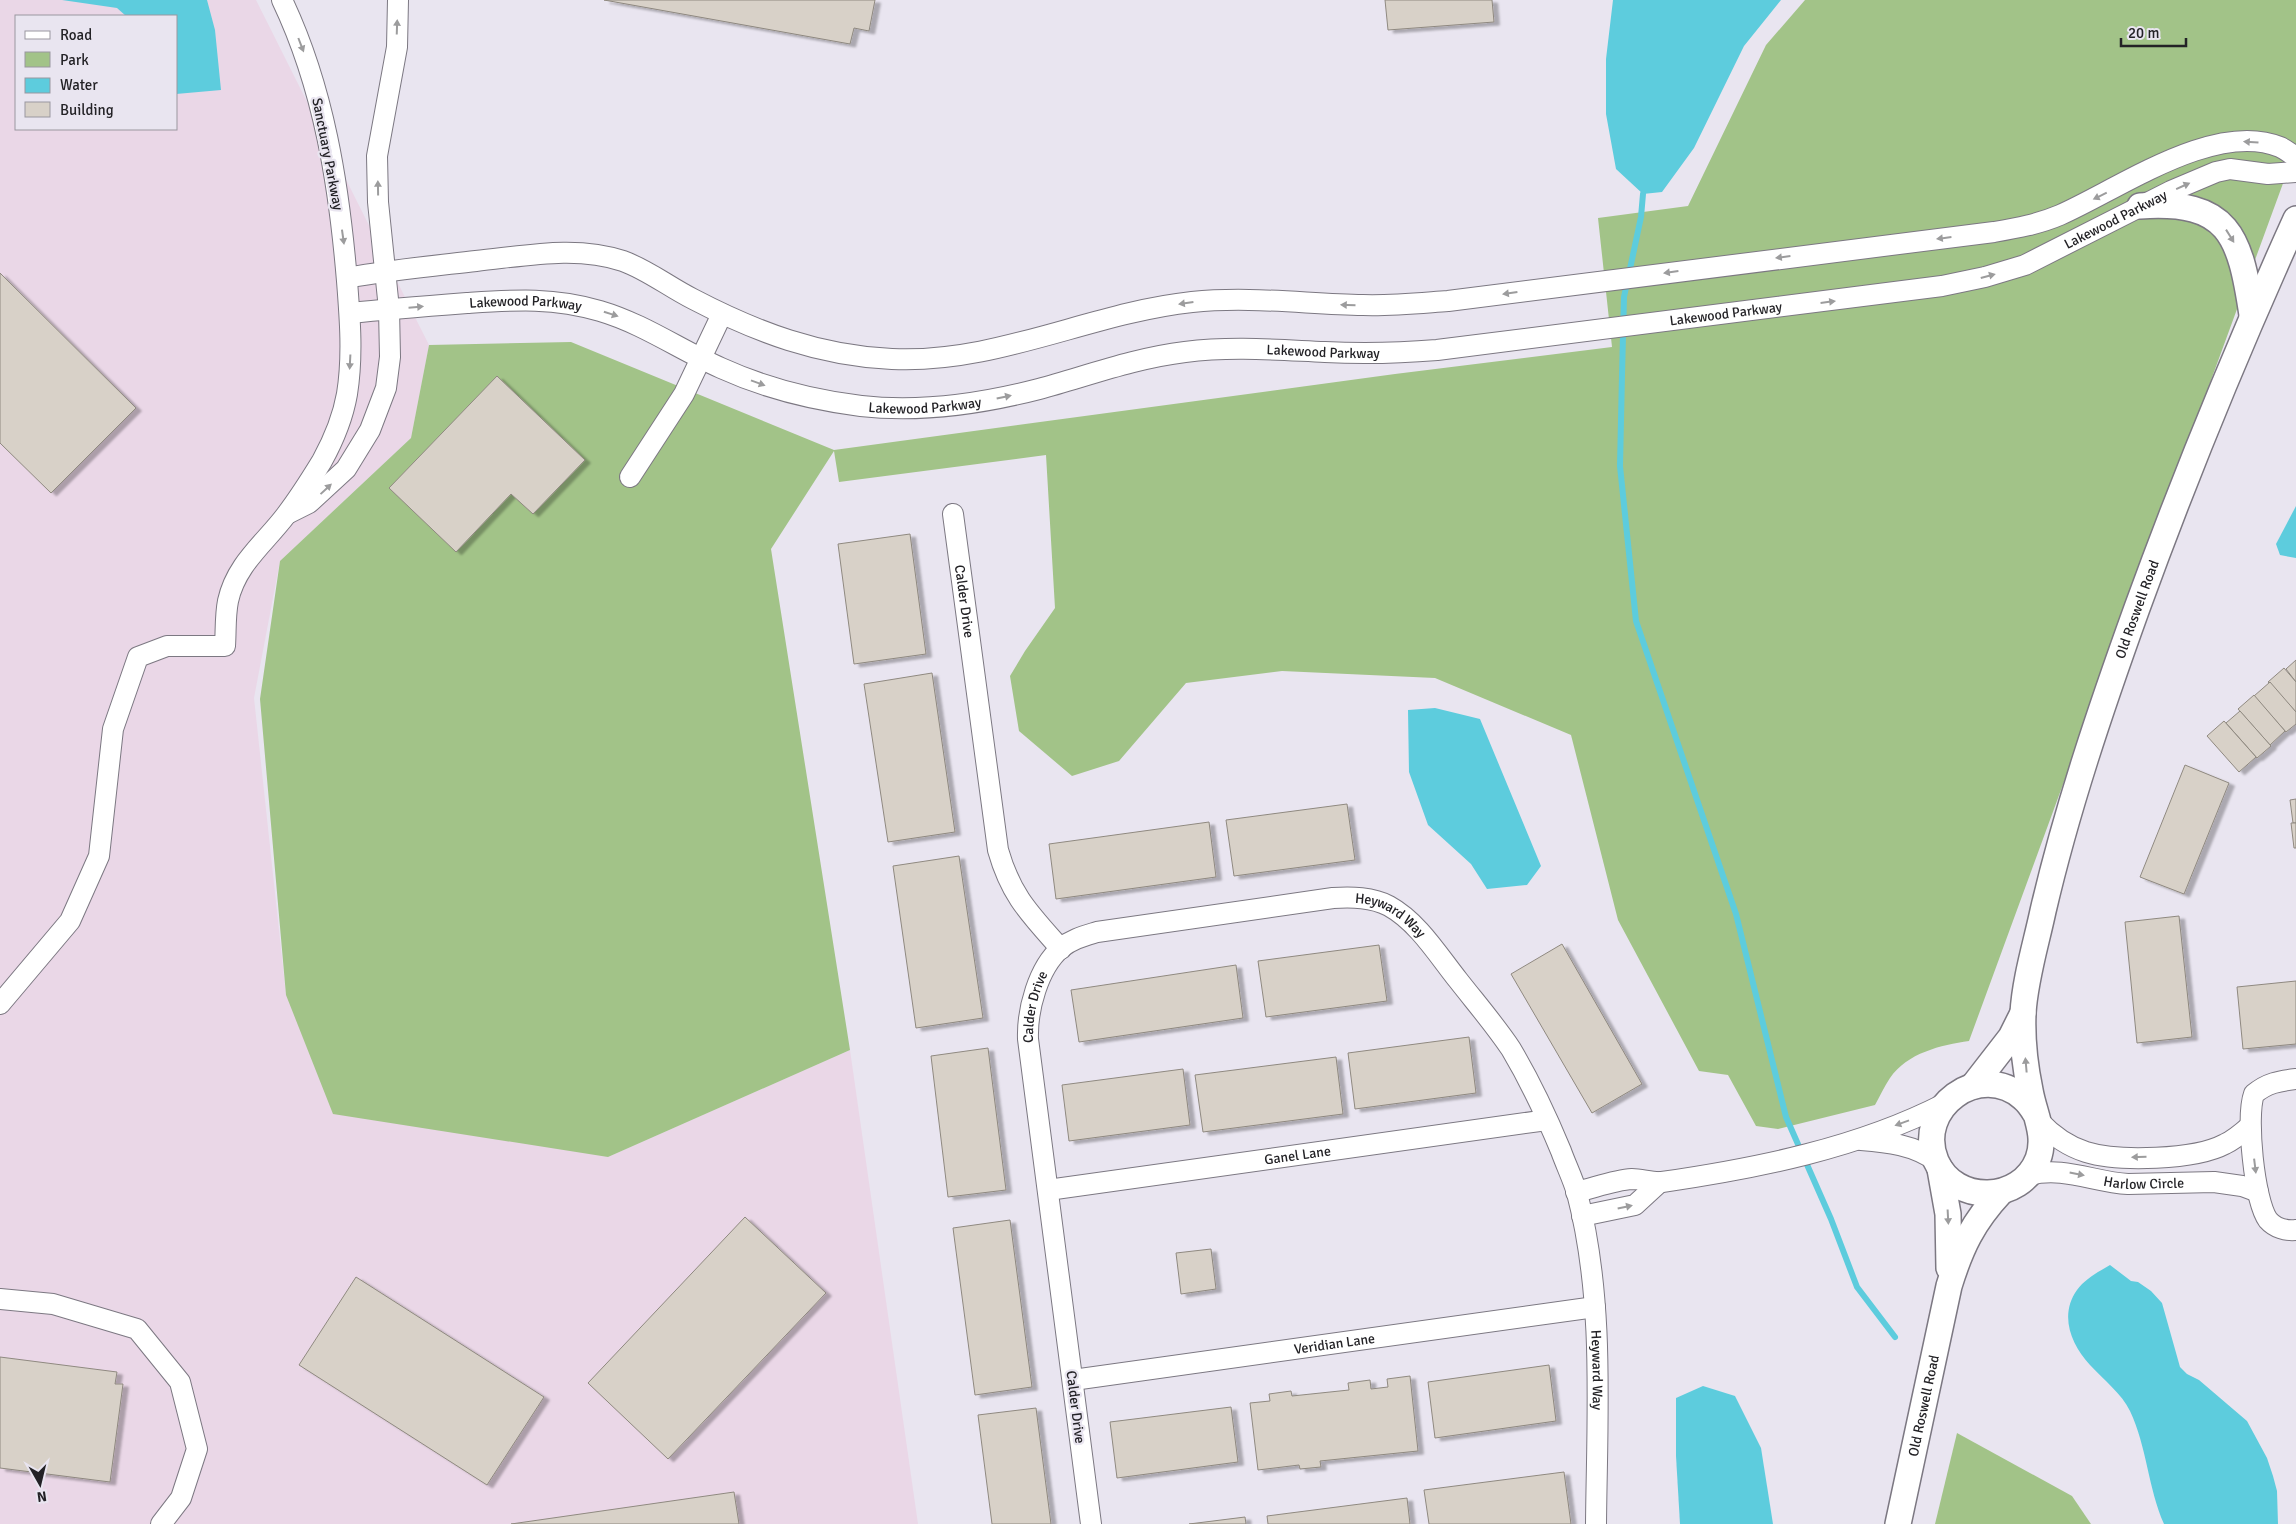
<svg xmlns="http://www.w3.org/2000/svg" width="2296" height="1524" font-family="Signika,sans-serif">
	<defs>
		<filter id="shadow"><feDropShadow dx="5.5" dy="3" stdDeviation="1" flood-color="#0004"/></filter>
	</defs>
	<rect width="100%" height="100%" fill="#e9e5f0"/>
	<!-- commercial -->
	<path fill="#ead7e7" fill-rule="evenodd" d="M0 0H256L429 345 411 438 280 561 254 698 286 995 608 1157 850 1050 918 1524H0ZM16 16H176V129H16Z"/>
	<!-- green -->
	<g fill="#a2c388">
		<path d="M1805 0H2296V148L1969 1041C1941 1045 1907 1053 1890 1078 1884 1087 1880 1096 1875 1105L1778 1129 1756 1126 1728 1075 1699 1071 1618 920 1571 735 1435 678 1282 671 1186 683 1119 761 1072 776 1019 731 1010 676 1025 651 1055 608 1046 455 839 482 834 451 771 549 850 1050 608 1157 333 1114 286 995 260 699 280 561 411 438 429 345 571 342 834 450 1395 374 1612 347 1598 218 1688 206 1766 45Z"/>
		<polygon points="1957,1433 2072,1496 2091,1524 1935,1524"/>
	</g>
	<!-- water -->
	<g fill="#5dccdd">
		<polygon points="62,0 207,0 215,30 221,90 176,94 176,16 126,16 117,8"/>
		<polygon points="1613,0 1781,0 1744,46 1694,148 1662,192 1643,194 1616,169 1606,114 1606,59"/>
		<polygon points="2296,506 2296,558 2280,555 2276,544"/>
		<polygon points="1435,708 1480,719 1541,866 1527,885 1487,889 1471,864 1428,825 1409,772 1408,710"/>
		<path d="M2110 1265 2131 1281 2138 1282 2151 1291 2162 1303 2180 1367 2187 1374 2199 1380 2247 1421 2267 1458 2273 1476 2277 1491 2278 1524H2164C2148 1488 2147 1447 2130 1411 2122 1394 2103 1379 2090 1365 2071 1345 2059 1315 2077 1290 2085 1279 2098 1272 2110 1265Z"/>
		<polygon points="1703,1386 1735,1396 1761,1448 1773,1524 1680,1524 1676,1456 1676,1398"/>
	</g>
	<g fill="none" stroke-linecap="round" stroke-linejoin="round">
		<!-- stream -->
		<polyline stroke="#5dccdd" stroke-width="6" points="1643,194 1641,217 1624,297 1622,375 1620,466 1636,621 1736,914 1786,1117 1831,1219 1857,1287 1895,1337"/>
	</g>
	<!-- building -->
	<g fill="#d8d1c8" stroke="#8f8980" filter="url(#shadow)">
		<polygon points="604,0 875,0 869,31 854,28 850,44"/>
		<polygon points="1385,0 1492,0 1494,22 1388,30"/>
		<polygon points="0,273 136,408 51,493 0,443"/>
		<polygon points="497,376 585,460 533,514 511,494 456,552 389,488"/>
		<polygon points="910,534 926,654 854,664 838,544"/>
		<polygon points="2296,660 2296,682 2286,669"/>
		<polygon points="2284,668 2296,682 2296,712 2268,682"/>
		<polygon points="932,673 955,832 888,842 864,684"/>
		<polygon points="2270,682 2296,712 2296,724 2286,732 2254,696"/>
		<polygon points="2254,695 2285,731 2270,745 2238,709"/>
		<polygon points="2240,711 2271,746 2257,758 2226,723"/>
		<polygon points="2224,721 2256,757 2239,772 2207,736"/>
		<polygon points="2185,765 2229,783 2184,894 2140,877"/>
		<polygon points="2296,799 2296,823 2293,823 2290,800"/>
		<polygon points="1347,804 1355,860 1234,876 1226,820"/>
		<polygon points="1209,822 1216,877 1056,899 1049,844"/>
		<polygon points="2291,823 2296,823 2296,848 2294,848"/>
		<polygon points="959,856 983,1018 916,1028 893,866"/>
		<polygon points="2179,916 2192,1037 2137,1043 2125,922"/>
		<polygon points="1562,944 1642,1084 1592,1113 1511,974"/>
		<polygon points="1379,945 1387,1001 1266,1017 1258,961"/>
		<polygon points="1236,965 1243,1018 1079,1042 1071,990"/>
		<polygon points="2296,981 2296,1044 2243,1049 2237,987"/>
		<polygon points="1469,1037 1476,1093 1355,1109 1348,1053"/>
		<polygon points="988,1048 1006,1190 948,1197 931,1056"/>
		<polygon points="1336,1057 1343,1114 1203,1132 1195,1075"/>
		<polygon points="1183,1069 1190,1125 1069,1141 1062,1085"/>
		<polygon points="745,1217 826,1293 668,1459 588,1383"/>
		<polygon points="1010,1220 1032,1387 975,1395 953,1228"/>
		<polygon points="1211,1249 1216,1289 1181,1294 1176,1253"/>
		<polygon points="356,1277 544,1397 487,1485 299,1365"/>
		<polygon points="0,1357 117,1372 115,1384 123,1384 110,1482 0,1468"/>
		<polygon points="1549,1365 1556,1421 1435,1438 1428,1382"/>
		<polygon points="1410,1376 1418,1451 1320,1461 1321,1467 1300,1469 1299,1465 1258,1470 1250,1403 1270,1401 1269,1394 1291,1391 1292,1396 1349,1390 1348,1383 1370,1380 1371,1389 1388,1387 1387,1379"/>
		<polygon points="1231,1407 1238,1462 1117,1478 1110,1422"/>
		<polygon points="1036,1408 1051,1524 992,1524 978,1415"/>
		<polygon points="1564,1472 1571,1524 1429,1524 1424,1490"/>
		<polygon points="734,1492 739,1524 511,1524"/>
		<polygon points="1407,1498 1410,1524 1268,1524 1267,1516"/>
		<polygon points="1245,1517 1246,1524 1189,1524"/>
	</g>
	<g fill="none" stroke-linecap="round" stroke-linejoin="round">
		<!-- minor casing -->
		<g stroke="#7c7882" stroke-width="22">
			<g id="minor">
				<path d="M347 278C390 270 433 266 476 261 525 256 576 245 623 261 648 270 669 287 693 299 756 332 820 356 892 359 996 364 1090 313 1192 302 1249 296 1306 304 1363 305 1391 306 1420 303 1448 301L1994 232C2017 228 2039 224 2060 215 2119 189 2215 120 2280 147 2285 149 2291 154 2296 157"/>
				<path id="s1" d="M350 313C389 309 428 306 467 303 514 300 553 297 600 311 644 324 680 350 721 368 765 388 813 400 861 406 921 413 981 404 1039 389 1087 376 1135 358 1185 352 1232 346 1278 350 1325 352 1362 354 1400 353 1437 350L1942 286 1985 277 2025 265 2171 191 2216 172 2230 169 2268 174 2296 172"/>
				<polyline points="630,477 684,394 722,314"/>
				<polyline points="289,513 309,503 346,469 370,430 386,388 390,357 389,309 378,202 377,156 397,47 398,0"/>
				<path id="s2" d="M953 514 998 850C1011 896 1030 914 1061 949"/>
				<path d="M0 1004 70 921 99 856 113 729 138 657 167 646H225C226 632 225 616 228 601 236 564 265 543 286 515 299 498 311 479 322 461 333 441 343 417 347 394 353 357 350 319 347 281 339 185 324 88 282 0"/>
				<path d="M2296 1079C2279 1081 2267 1083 2254 1094 2246 1116 2254 1200 2268 1220 2275 1228 2286 1231 2296 1230"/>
				<path d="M2039 1121C2052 1135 2067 1146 2086 1152 2118 1162 2195 1160 2225 1144 2234 1140 2242 1133 2250 1126"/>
				<path d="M1861 1140C1888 1142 1914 1145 1936 1161"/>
				<path id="s3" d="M2029 1175C2063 1166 2094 1182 2128 1184L2214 1182 2242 1186 2258 1192"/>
				<path id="s4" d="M1048 1190 1547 1120"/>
				<path d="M1576 1192C1594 1188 1614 1180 1632 1179 1642 1179 1652 1183 1662 1182 1758 1168 1858 1148 1944 1104"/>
				<polyline points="1582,1216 1635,1205 1660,1182"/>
				<polyline points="0,1299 53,1304 137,1329 180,1382 197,1449 181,1498 161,1524"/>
				<path id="s5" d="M1073 1380 1595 1307"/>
				<path id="s6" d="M1091 1524 1028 1039C1027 1010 1038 968 1061 948 1072 939 1084 936 1097 932L1333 898C1352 897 1372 897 1389 906 1418 922 1438 955 1458 980 1476 1003 1495 1025 1511 1049 1530 1081 1547 1117 1561 1151 1566 1165 1573 1179 1577 1193 1605 1300 1597 1415 1596 1524"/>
			</g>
		</g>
		<!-- tertiary casing -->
		<g stroke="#7c7882" stroke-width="28">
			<g id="tertiary">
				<path d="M2140 206C2229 200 2240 235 2252 315"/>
				<polyline points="1973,1086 2011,1037 2023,1013"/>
				<path id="s7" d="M2035 1113C2032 1108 2028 1102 2023 1098 1980 1060 1914 1108 1936 1161 1955 1205 2021 1203 2038 1159 2047 1135 2034 1114 2030 1090 2025 1066 2022 1037 2023 1013 2025 979 2036 944 2043 911 2067 808 2101 708 2137 608 2185 476 2238 347 2296 219"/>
				<polyline points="1940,1169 1948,1214 1949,1268"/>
				<path id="s8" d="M1898 1524 1949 1286C1961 1247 1973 1222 2001 1192"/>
			</g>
		</g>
		<!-- minor -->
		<use href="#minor" stroke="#fff" stroke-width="20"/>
		<!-- tertiary -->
		<use href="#tertiary" stroke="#fff" stroke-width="25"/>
	</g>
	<!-- one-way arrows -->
	<defs><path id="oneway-solid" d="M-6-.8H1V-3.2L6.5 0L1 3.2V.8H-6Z" transform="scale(1.25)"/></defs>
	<g fill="#9c9c9d">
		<use href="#oneway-solid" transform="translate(397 27) rotate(-88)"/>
		<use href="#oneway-solid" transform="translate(301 45) rotate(69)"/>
		<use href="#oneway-solid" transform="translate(2251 142) rotate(-176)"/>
		<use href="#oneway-solid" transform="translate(2183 186) rotate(-24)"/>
		<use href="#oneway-solid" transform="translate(378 188) rotate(-91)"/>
		<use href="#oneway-solid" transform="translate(2100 196) rotate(154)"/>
		<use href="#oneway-solid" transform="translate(2230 236) rotate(58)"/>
		<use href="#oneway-solid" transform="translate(343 237) rotate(82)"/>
		<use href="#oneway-solid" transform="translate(1944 238) rotate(173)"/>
		<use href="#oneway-solid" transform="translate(1783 257) rotate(173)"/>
		<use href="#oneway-solid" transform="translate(1671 272) rotate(172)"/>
		<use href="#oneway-solid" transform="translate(1988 276) rotate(-15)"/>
		<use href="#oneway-solid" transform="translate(1510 293) rotate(172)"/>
		<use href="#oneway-solid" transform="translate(1828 302) rotate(-7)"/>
		<use href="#oneway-solid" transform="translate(1186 303) rotate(172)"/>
		<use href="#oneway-solid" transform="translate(1348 305) rotate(-178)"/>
		<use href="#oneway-solid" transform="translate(416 307) rotate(-5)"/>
		<use href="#oneway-solid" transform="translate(611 314) rotate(18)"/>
		<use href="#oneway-solid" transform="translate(350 362) rotate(93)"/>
		<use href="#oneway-solid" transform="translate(758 383) rotate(20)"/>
		<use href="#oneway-solid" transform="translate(1004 397) rotate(-12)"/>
		<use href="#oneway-solid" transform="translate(326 489) rotate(-43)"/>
		<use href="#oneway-solid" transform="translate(2026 1065) rotate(-95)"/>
		<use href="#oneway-solid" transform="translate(1902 1123) rotate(160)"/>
		<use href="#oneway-solid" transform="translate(2139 1157) rotate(178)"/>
		<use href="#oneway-solid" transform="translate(2255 1166) rotate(83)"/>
		<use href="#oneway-solid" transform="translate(2077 1174) rotate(11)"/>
		<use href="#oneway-solid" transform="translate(1625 1207) rotate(-12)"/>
		<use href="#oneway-solid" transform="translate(1948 1217) rotate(87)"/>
	</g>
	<g text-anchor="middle" stroke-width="4.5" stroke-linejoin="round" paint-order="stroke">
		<!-- street labels -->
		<g font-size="14" fill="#232226" stroke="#e9e5f0">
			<text transform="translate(328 154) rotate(79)" y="5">Sanctuary Parkway</text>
			<text dy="5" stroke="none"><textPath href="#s1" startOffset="1810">Lakewood Parkway</textPath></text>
			<text dy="5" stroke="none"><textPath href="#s1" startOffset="176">Lakewood Parkway</textPath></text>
			<text dy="5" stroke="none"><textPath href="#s1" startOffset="1405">Lakewood Parkway</textPath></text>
			<text dy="5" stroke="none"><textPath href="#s1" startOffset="1000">Lakewood Parkway</textPath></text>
			<text dy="5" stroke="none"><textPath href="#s1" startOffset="595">Lakewood Parkway</textPath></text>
			<text dy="5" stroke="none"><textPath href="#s2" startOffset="88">Calder Drive</textPath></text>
			<text dy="5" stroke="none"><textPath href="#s7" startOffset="864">Old Roswell Road</textPath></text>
			<text dy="5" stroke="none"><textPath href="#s6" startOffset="929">Heyward Way</textPath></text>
			<text dy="5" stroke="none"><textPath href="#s6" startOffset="522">Calder Drive</textPath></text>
			<text dy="5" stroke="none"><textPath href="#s4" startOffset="252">Ganel Lane</textPath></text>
			<text dy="5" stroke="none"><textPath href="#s3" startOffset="116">Harlow Circle</textPath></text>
			<text dy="5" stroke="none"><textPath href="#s5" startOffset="264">Veridian Lane</textPath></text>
			<text dy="5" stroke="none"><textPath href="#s6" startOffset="1450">Heyward Way</textPath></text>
			<text dy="5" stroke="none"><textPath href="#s8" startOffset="121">Old Roswell Road</textPath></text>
			<text transform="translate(1076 1407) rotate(83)" y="5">Calder Drive</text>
		</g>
	</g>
	<!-- legend -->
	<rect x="15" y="15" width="162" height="115" fill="#e9e5f0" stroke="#9a979f"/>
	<rect x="25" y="31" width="25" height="8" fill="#ffffff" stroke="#9a979f"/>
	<text x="60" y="40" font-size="15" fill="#232226">Road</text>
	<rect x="25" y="52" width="25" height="15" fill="#a2c388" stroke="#9a979f"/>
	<text x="60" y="65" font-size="15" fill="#232226">Park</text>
	<rect x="25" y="78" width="25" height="15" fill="#5dccdd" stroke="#9a979f"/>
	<text x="60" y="90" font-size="15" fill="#232226">Water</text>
	<rect x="25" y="102" width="25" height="15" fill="#d8d1c8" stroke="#9a979f"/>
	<text x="60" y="115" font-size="15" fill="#232226">Building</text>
	<!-- north arrow -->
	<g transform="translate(40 1484) rotate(172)" stroke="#e9e5f0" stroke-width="4" paint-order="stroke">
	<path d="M0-4L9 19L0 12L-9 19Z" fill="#232226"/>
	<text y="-8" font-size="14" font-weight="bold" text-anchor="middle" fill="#232226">N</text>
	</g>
	<!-- scale -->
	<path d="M2121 38v8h65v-8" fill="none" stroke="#232226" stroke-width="2.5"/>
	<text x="2128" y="38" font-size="15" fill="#232226" stroke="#e9e5f0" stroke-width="4" paint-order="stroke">20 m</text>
</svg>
